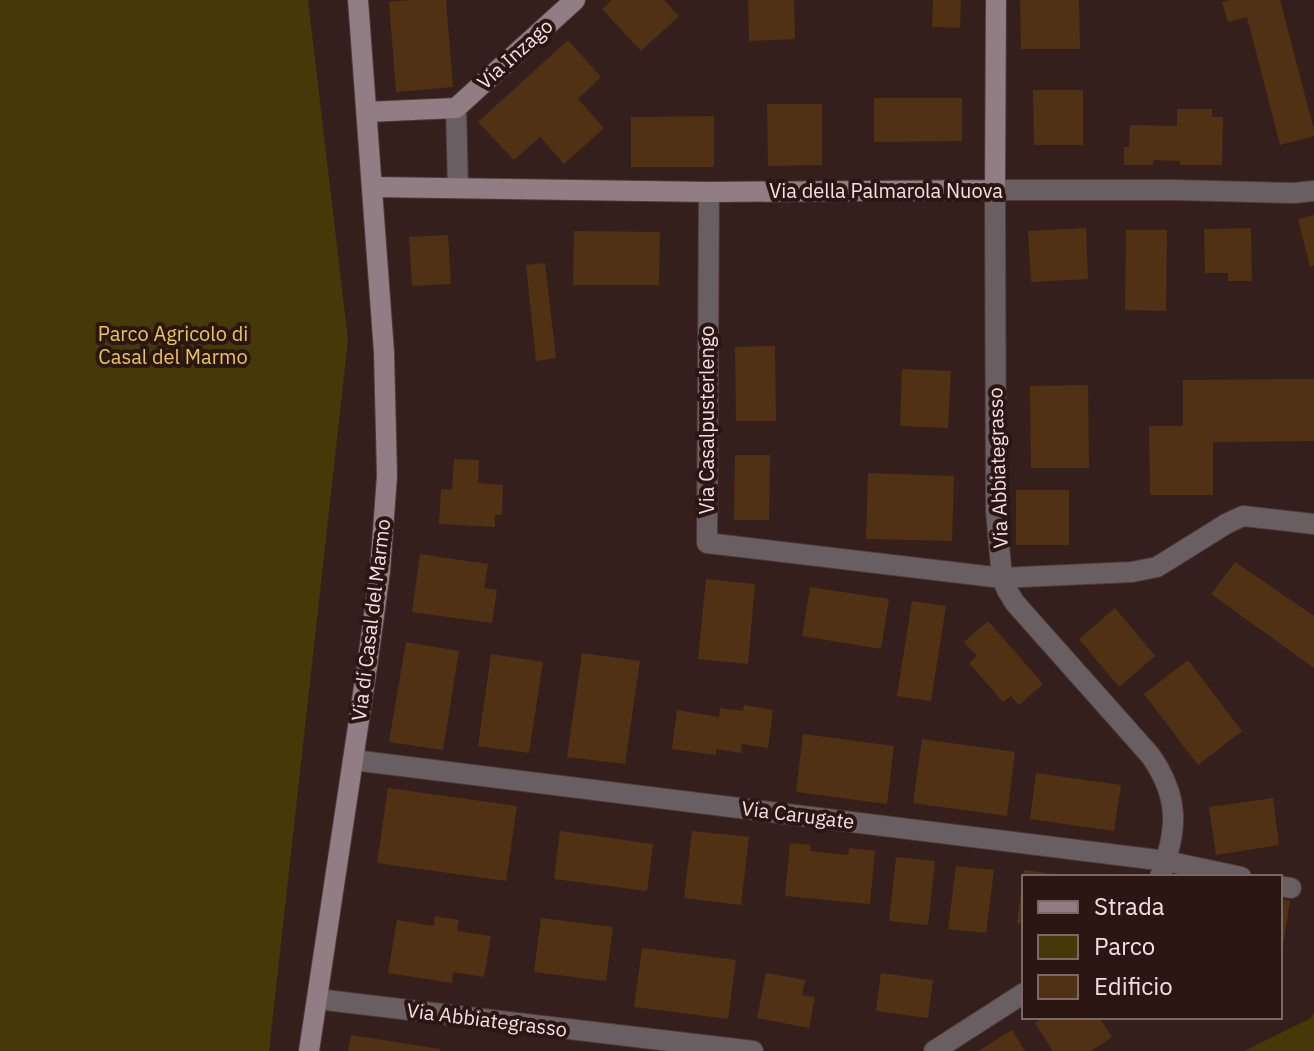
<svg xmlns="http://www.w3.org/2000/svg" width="1314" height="1051" font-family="'IBM Plex Sans',sans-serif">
	<rect width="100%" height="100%" fill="#351f1d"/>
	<!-- green -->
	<g fill="#463907">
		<polygon points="0,0 308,0 348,340 269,1051 0,1051"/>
		<polygon points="1314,1012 1314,1051 1244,1051 1311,1018"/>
	</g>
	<!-- building -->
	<g fill="#513113">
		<polygon points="410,0 446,0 453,87 396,92 389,2"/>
		<polygon points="612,0 664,0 679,16 641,51 602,9"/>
		<polygon points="748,0 794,0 795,39 749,41"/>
		<polygon points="933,0 961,0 960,28 932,27"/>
		<polygon points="1020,0 1079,0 1080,49 1021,49"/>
		<polygon points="1230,0 1280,0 1314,130 1314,136 1280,145 1247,17 1228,22 1222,2"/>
		<polygon points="568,40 601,77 578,99 604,128 564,164 540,137 514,160 478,122"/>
		<polygon points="1033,90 1083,90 1083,145 1034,145"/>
		<polygon points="874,98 962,98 962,141 874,142"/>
		<polygon points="767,104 822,104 822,165 768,166"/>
		<polygon points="1177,109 1212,109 1212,117 1223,117 1222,165 1180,165 1180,161 1153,160 1153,165 1124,165 1124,147 1129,147 1130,125 1177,126"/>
		<polygon points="714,116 714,167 631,167 631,117"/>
		<polygon points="1314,215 1314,265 1310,267 1298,219"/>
		<polygon points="1086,228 1088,279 1031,282 1028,231"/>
		<polygon points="1251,228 1252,281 1228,281 1228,273 1205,273 1204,229"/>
		<polygon points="1126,230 1167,230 1166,311 1125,310"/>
		<polygon points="574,231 660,232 659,285 573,285"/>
		<polygon points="448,235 451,284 412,286 409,237"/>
		<polygon points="545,263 556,358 536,361 526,265"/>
		<polygon points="775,346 776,421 736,421 735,347"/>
		<polygon points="902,369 951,371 948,428 900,426"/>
		<polygon points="1314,379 1314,441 1213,442 1213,495 1150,495 1149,426 1183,426 1183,380"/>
		<polygon points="1088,385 1089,468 1031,468 1030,386"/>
		<polygon points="735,455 770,455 769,520 734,520"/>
		<polygon points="454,459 479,460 478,483 503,485 502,515 495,515 495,527 439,524 441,489 452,490"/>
		<polygon points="868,473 954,476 952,541 866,539"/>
		<rect x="1016" y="490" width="53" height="55"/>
		<polygon points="420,554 488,564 484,588 497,590 492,623 412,612"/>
		<polygon points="1235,562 1314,616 1314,668 1211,594"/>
		<polygon points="706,579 755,584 748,664 698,659"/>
		<polygon points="810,587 889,599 881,649 802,636"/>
		<polygon points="912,601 946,606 931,701 897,696"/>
		<polygon points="1115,608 1155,656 1119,687 1079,639"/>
		<polygon points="988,621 1043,684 1019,705 1011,696 1003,702 969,663 977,656 964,642"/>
		<polygon points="406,642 459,651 443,750 389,742"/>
		<polygon points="582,653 640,661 625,764 567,757"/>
		<polygon points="491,654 543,662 529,753 478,746"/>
		<polygon points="1188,660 1242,731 1198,765 1144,694"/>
		<polygon points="744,705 773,710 768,748 742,744 741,753 716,749 716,755 672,749 677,710 719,717 720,708 743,711"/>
		<polygon points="803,734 894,746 887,804 796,792"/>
		<polygon points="922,739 1015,752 1007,816 913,803"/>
		<polygon points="1036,773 1121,785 1114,831 1030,819"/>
		<polygon points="388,788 517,806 506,881 377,863"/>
		<polygon points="1273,798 1279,845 1216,855 1209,807"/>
		<polygon points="560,831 653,844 647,891 554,879"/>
		<polygon points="692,831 749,837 741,905 684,898"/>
		<polygon points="790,843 811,845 810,851 848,855 849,848 875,851 870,904 785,896"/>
		<polygon points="896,857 935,861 928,925 889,921"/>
		<polygon points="956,866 994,870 986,933 948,929"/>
		<polygon points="1024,870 1062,875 1062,877 1023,877"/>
		<polygon points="1022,884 1024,885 1024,924 1017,923"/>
		<polygon points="1280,899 1290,901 1282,953 1280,953"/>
		<polygon points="435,916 459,920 457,931 491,936 484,977 453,972 452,983 388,973 397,920 434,926"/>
		<polygon points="541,918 613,927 606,981 534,972"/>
		<polygon points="642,948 736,960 728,1019 634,1007"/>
		<polygon points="766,973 805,980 802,995 815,997 809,1028 757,1018"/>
		<polygon points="881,973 933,980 928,1018 876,1011"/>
		<polygon points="1043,1017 1099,1017 1112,1037 1091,1051 1053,1051 1035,1023"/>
		<polygon points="1012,1030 1025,1051 978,1051"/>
		<polygon points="351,1035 440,1049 440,1051 348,1051"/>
	</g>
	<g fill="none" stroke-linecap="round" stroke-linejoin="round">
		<!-- street casing -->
		<g stroke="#4f3a38" stroke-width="22">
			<g id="street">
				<polyline points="456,108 458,188"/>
				<polyline points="709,192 707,543 1002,578 1132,572 1157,567 1226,524 1243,516 1314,524"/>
				<polyline points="353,760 1166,861 1241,877"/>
				<path d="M1160 877C1178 830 1180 797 1150 755L1015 603 1007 590 1002 578 996 511 995 190H1175L1294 193 1314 191"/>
				<polyline points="1280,886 1291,888"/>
				<polyline points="317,999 753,1051"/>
				<polyline points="934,1051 1024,993"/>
			</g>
		</g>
		<!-- secondary casing -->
		<g stroke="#4f3a38" stroke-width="22">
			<g id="secondary">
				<polyline points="367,112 456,108 575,0"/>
				<polyline points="372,187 709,192 995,190 996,0"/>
				<polyline points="309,1051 367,667 380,571 387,476 384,352 358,0"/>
			</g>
		</g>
		<!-- street -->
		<use href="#street" stroke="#695e62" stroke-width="20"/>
		<!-- secondary -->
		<use href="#secondary" stroke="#907e84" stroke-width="20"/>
	</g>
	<g text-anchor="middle" stroke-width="8" stroke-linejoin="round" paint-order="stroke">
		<!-- street labels -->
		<g font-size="20" fill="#f1e2df" stroke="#2b1613">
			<text transform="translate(515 54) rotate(-42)" y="7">Via Inzago</text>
			<text x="886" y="198">Via della Palmarola Nuova</text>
			<text transform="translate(707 420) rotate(-90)" y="7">Via Casalpusterlengo</text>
			<text transform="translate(998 468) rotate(-92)" y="7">Via Abbiategrasso</text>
			<text transform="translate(371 620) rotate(-83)" y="7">Via di Casal del Marmo</text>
			<text transform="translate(798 815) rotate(7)" y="7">Via Carugate</text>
			<text transform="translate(487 1020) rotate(7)" y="7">Via Abbiategrasso</text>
		</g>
		<!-- park labels -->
		<g font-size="20" fill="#e7c756" stroke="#2b1613">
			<text x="173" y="341">Parco Agricolo di<tspan x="173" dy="23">Casal del Marmo</tspan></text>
		</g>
	</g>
	<!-- legend -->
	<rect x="1022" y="875" width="260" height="144" fill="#2b1613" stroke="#7a6865" stroke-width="2"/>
	<rect x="1038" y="901" width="40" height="12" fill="#907e84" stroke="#7a6865" stroke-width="2"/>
	<text x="1094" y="915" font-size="24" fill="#f1e2df">Strada</text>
	<rect x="1038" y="935" width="40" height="24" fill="#463907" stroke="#7a6865" stroke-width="2"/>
	<text x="1094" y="955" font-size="24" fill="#f1e2df">Parco</text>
	<rect x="1038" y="975" width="40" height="24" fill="#513113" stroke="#7a6865" stroke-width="2"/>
	<text x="1094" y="995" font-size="24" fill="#f1e2df">Edificio</text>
</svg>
